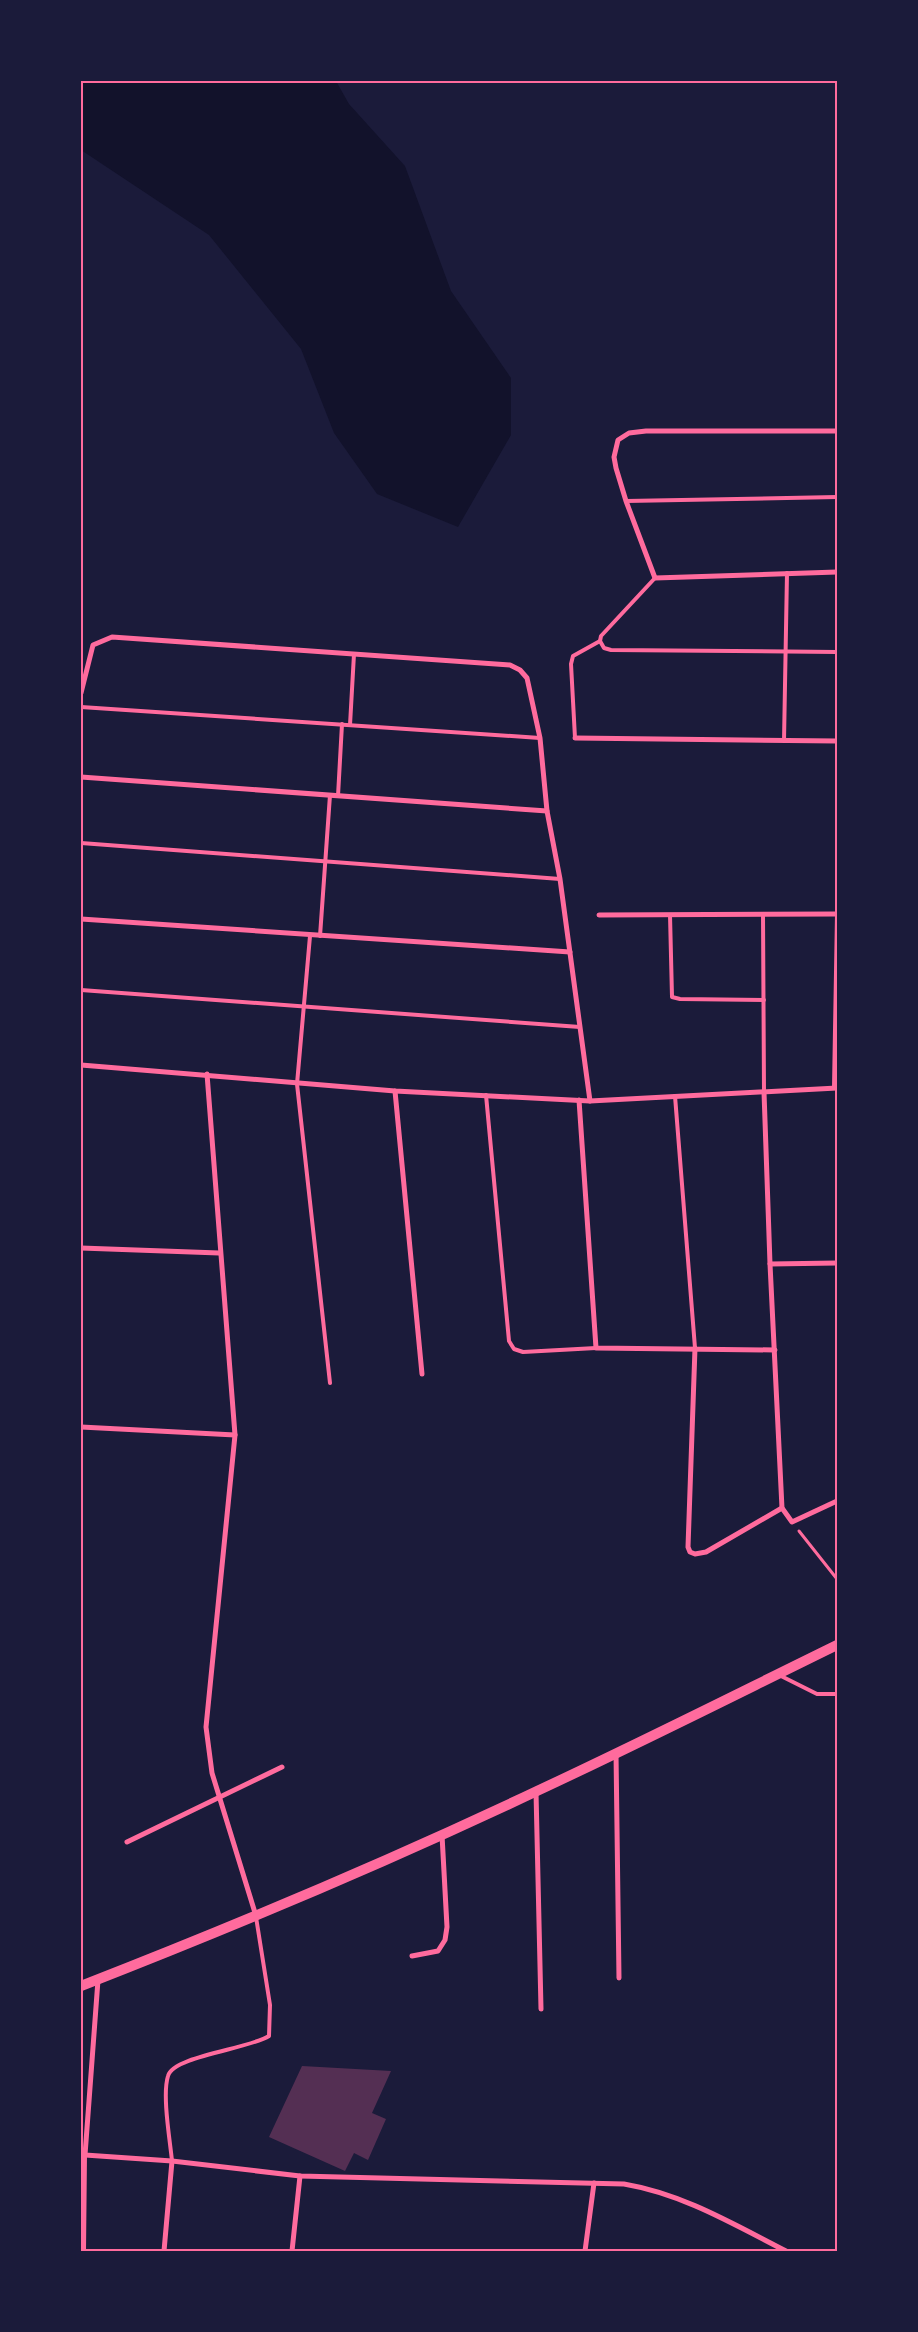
<svg xmlns="http://www.w3.org/2000/svg" width="918" height="2332" font-family="Ubuntu,sans-serif">
	<rect width="100%" height="100%" fill="#1b1b3a"/>
	<!-- water -->
	<polygon fill="#12122b" points="81,81 336,81 349,104 405,166 451,291 511,378 511,435 458,527 377,494 334,433 301,349 209,235 81,150"/>
	<!-- building -->
	<polygon fill="#542f53" points="302,2066 391,2071 372,2113 386,2119 368,2160 354,2153 345,2171 269,2137"/>
	<g fill="none" stroke-linecap="round" stroke-linejoin="round">
		<!-- path -->
		<polyline stroke="#ff6b9d" stroke-width="3" points="799,1531 837,1579"/>
		<!-- service -->
		<g stroke="#ff6b9d" stroke-width="4">
			<polyline points="626,501 837,497"/>
			<polyline points="655,578 601,636 600,641 604,648 611,650 837,652"/>
			<polyline points="81,707 540,738"/>
			<polyline points="350,725 354,654"/>
			<polyline points="575,738 571,664 573,656 600,641"/>
			<polyline points="784,741 787,573"/>
			<polyline points="338,796 342,724"/>
			<polyline points="81,843 560,879"/>
			<polyline points="763,914 764,1092"/>
			<polyline points="670,915 672,997 680,999 764,1000"/>
			<polyline points="310,936 297,1084 330,1383"/>
			<polyline points="320,936 330,795"/>
			<polyline points="81,990 580,1027"/>
			<polyline points="834,1088 837,914"/>
			<polyline points="486,1095 509,1341 514,1349 523,1352 596,1348"/>
			<polyline points="675,1096 695,1348"/>
			<polyline points="779,1675 817,1694 837,1694"/>
			<path d="M172 2161C170 2140 162 2095 168 2076 173 2056 249 2049 269 2036L270 2005 256 1917"/>
			<polyline points="84,2251 85,2155"/>
		</g>
		<!-- minor -->
		<g stroke="#ff6b9d" stroke-width="5">
			<polyline points="837,431 646,431 629,433 618,440 614,457 616,468 626,501 655,578 837,572"/>
			<polyline points="81,693 93,645 112,637 510,665 520,670 527,678 540,738 547,811 560,879 590,1101"/>
			<polyline points="575,738 837,741"/>
			<polyline points="81,777 547,811"/>
			<polyline points="599,915 837,914"/>
			<polyline points="81,919 570,952"/>
			<polyline points="81,1065 395,1091 590,1101 837,1088"/>
			<polyline points="207,1074 235,1435 206,1727 212,1773 256,1916"/>
			<polyline points="395,1091 422,1374"/>
			<polyline points="764,1092 770,1264 782,1508 792,1522 837,1501"/>
			<polyline points="579,1100 596,1348 775,1350"/>
			<polyline points="81,1248 219,1253"/>
			<polyline points="770,1264 837,1263"/>
			<polyline points="695,1348 688,1547 690,1552 695,1554 706,1552 782,1508"/>
			<polyline points="81,1427 235,1435"/>
			<polyline points="616,1753 619,1978"/>
			<polyline points="536,1792 541,2009"/>
			<polyline points="127,1842 282,1767"/>
			<polyline points="412,1956 438,1951 445,1940 447,1927 442,1835"/>
			<path d="M98 1980 85 2155 172 2161 300 2176 624 2184C683 2194 733 2224 786 2251"/>
			<polyline points="164,2251 172,2161"/>
			<polyline points="292,2251 300,2176"/>
			<polyline points="585,2251 594,2183"/>
		</g>
		<!-- secondary -->
		<path stroke="#ff6b9d" stroke-width="10" d="M81 1986C235 1926 387 1862 537 1791 638 1744 737 1694 837 1645"/>
	</g>
	<!-- border -->
	<rect width="918" height="2332" fill="none" stroke="#1b1b3a" stroke-width="165"/>
	<rect x="82" y="82" width="754" height="2168" fill="none" stroke="#ff6b9d" stroke-width="2"/>
</svg>
